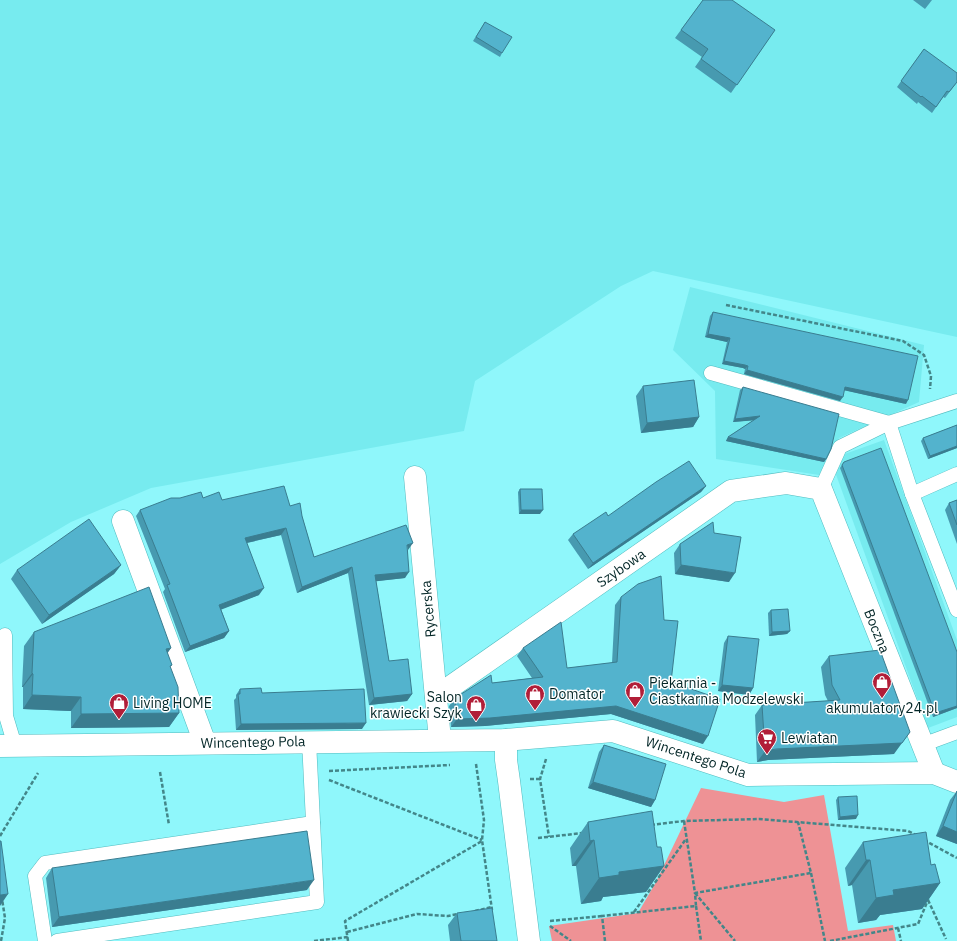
<svg xmlns="http://www.w3.org/2000/svg" width="957" height="941" font-family="'IBM Plex Sans',sans-serif">
	<rect width="100%" height="100%" fill="#8ff7fb"/>
	<!-- built -->
	<g fill="#77ebef">
		<polygon points="0,0 957,0 957,337 653,271 621,286 475,381 464,431 151,488 71,522 0,564"/>
		<polygon points="690,287 924,345 919,402 839,438 819,475 716,459 715,391 673,350"/>
		<polygon points="884,440 957,640 957,717 928,728 834,469 839,456"/>
	</g>
	<!-- green -->
	<polygon fill="#ee9295" points="701,788 784,802 824,795 848,931 893,925 896,941 552,941 549,926 638,913 656,882"/>
	<g fill="none" stroke-linecap="round" stroke-linejoin="round">
		<!-- service casing -->
		<g stroke="#51bbbf" stroke-width="15">
			<g id="service">
				<polyline points="711,373 889,423"/>
				<polyline points="889,423 912,494 957,610"/>
				<polyline points="821,489 840,447 889,423 957,401"/>
				<polyline points="912,494 957,474"/>
				<polyline points="5,635 6,716 15,746"/>
				<polyline points="922,745 957,732"/>
				<polyline points="45,941 35,876 45,863 313,823"/>
				<polyline points="57,941 317,902 309,741"/>
			</g>
		</g>
		<!-- minor casing -->
		<g stroke="#51bbbf" stroke-width="23">
			<g id="minor">
				<polyline points="415,477 440,740"/>
				<polyline points="123,521 205,743"/>
				<polyline points="436,697 731,491 786,483 821,489 934,773"/>
				<polyline points="506,740 506,760 509,781 529,941"/>
				<polyline points="0,746 506,740 613,731 748,775 934,773 957,782"/>
			</g>
		</g>
		<!-- path -->
		<g stroke="#438689" stroke-width="2.5" stroke-dasharray="4 2" stroke-linecap="butt">
			<polyline points="726,305 903,341 924,355 931,376 930,389"/>
			<polyline points="546,759 540,779 549,837"/>
			<polyline points="476,764 484,820 482,840 492,910"/>
			<polyline points="329,771 450,765"/>
			<polyline points="160,772 169,825"/>
			<polyline points="530,779 540,779"/>
			<polyline points="329,780 482,840"/>
			<polyline points="684,821 695,893 811,873 798,822"/>
			<polyline points="651,825 684,821 759,819 908,831 916,835"/>
			<polyline points="0,836 38,773"/>
			<polyline points="538,838 583,833"/>
			<polyline points="924,840 957,858"/>
			<polyline points="811,873 825,941"/>
			<polyline points="695,893 735,941"/>
			<polyline points="928,900 946,939"/>
			<polyline points="696,906 701,941"/>
			<polyline points="475,911 492,907"/>
			<polyline points="634,912 686,839"/>
			<polyline points="550,921 602,916"/>
			<polyline points="550,926 571,941"/>
			<polyline points="898,928 901,941"/>
			<polyline points="347,932 417,914 448,916 458,914"/>
			<polyline points="1,941 5,918 2,899"/>
			<polyline points="314,941 348,937"/>
			<polyline points="348,941 345,921 482,841"/>
			<polyline points="605,941 602,916 696,906 695,893"/>
			<polyline points="830,941 918,924 928,900 927,897"/>
		</g>
		<!-- service -->
		<use href="#service" stroke="#fff" stroke-width="14"/>
		<!-- minor -->
		<use href="#minor" stroke="#fff" stroke-width="22"/>
	</g>
	<!-- wall -->
	<g fill="#479ab0">
		<polygon points="703,0 775,30 731,93 695,67 702,57 675,38"/>
		<polygon points="913,0 932,0 925,9"/>
		<polygon points="485,22 502,53 500,57 473,41"/>
		<polygon points="924,49 957,82 945,98 943,97 932,113 918,102 917,104 897,87"/>
		<polygon points="713,312 906,404 844,390 840,401 744,374 745,369 743,368 722,364 727,342 705,337 710,316"/>
		<polygon points="643,386 699,417 693,427 641,433 636,396"/>
		<polygon points="743,387 826,459 824,462 726,441 728,437 754,420 733,422 740,390"/>
		<polygon points="957,425 957,448 928,459 921,441 923,438"/>
		<polygon points="844,462 957,652 957,708 933,717 840,468"/>
		<polygon points="706,486 701,492 588,569 568,540 573,534 608,516"/>
		<polygon points="520,489 540,514 519,514 518,492"/>
		<polygon points="180,498 203,498 222,500 290,506 302,516 314,557 408,550 405,578 376,581 389,661 412,694 407,701 369,705 348,573 297,593 281,535 247,543 259,595 221,609 229,631 224,638 185,652 163,592 165,589 136,516 140,510"/>
		<polygon points="957,500 957,544 945,510 949,503"/>
		<polygon points="714,533 729,582 675,574 674,553 680,544"/>
		<polygon points="121,565 114,574 42,624 11,579 17,570"/>
		<polygon points="621,597 664,620 671,682 703,744 611,714 485,726 451,727 449,706 455,698 492,683 532,678 517,656 523,648 567,668 612,663 615,605"/>
		<polygon points="771,610 790,631 787,634 769,636 768,613"/>
		<polygon points="34,632 171,648 167,653 172,665 170,667 179,713 169,727 71,728 71,711 23,709 23,687 22,687 24,646"/>
		<polygon points="728,636 753,688 749,695 718,691 724,643"/>
		<polygon points="829,656 894,754 768,760 757,762 755,715 762,705 828,701 825,695 821,667"/>
		<polygon points="240,689 262,693 362,729 236,730 234,700 236,698 236,695"/>
		<polygon points="604,745 655,800 651,807 588,788 599,752"/>
		<polygon points="957,791 957,844 936,836 950,800"/>
		<polygon points="838,797 856,819 838,820 836,800"/>
		<polygon points="588,822 657,847 664,866 646,892 603,897 601,901 581,904 576,866 572,866 570,848"/>
		<polygon points="863,842 931,865 940,883 922,909 880,915 876,920 858,923 852,885 848,886 845,868"/>
		<polygon points="52,868 307,890 52,927 46,878"/>
		<polygon points="457,913 497,941 450,941 448,925"/>
	</g>
	<!-- shaded-wall -->
	<g fill="#3a7d90">
		<polygon points="708,334 730,338 727,342 705,337"/>
		<polygon points="724,361 745,365 748,366 745,369 743,368 722,364"/>
		<polygon points="747,370 843,397 840,401 744,374"/>
		<polygon points="845,387 908,400 906,404 843,390"/>
		<polygon points="760,416 758,420 733,422 735,419"/>
		<polygon points="699,417 693,427 641,433 647,423"/>
		<polygon points="728,437 826,459 824,462 726,441"/>
		<polygon points="957,446 957,448 928,459 930,456"/>
		<polygon points="706,486 701,492 588,569 593,563"/>
		<polygon points="521,510 543,510 540,514 519,514"/>
		<polygon points="286,528 281,535 241,544 245,538"/>
		<polygon points="413,543 408,550 407,545"/>
		<polygon points="121,565 114,574 42,624 49,615"/>
		<polygon points="681,565 735,573 729,582 675,574"/>
		<polygon points="352,567 348,573 297,593 302,587"/>
		<polygon points="409,572 405,578 370,582 375,575"/>
		<polygon points="264,588 259,595 215,612 219,605"/>
		<polygon points="229,631 224,638 185,652 190,646"/>
		<polygon points="790,631 787,634 769,636 772,632"/>
		<polygon points="171,648 162,661 166,649"/>
		<polygon points="32,673 33,674 23,687 22,687"/>
		<polygon points="722,685 753,688 749,695 718,691"/>
		<polygon points="412,694 407,701 369,705 374,698"/>
		<polygon points="32,695 81,697 71,711 23,709"/>
		<polygon points="616,706 708,736 703,744 611,714 485,726 451,727 457,719"/>
		<polygon points="957,706 957,708 933,717 935,713"/>
		<polygon points="179,713 169,727 71,728 81,714"/>
		<polygon points="366,723 362,729 236,730 241,724"/>
		<polygon points="910,732 894,754 768,760 757,762 765,751"/>
		<polygon points="593,782 655,800 651,807 588,788"/>
		<polygon points="858,815 856,819 838,820 840,817"/>
		<polygon points="943,826 957,832 957,844 936,836"/>
		<polygon points="594,840 576,866 572,866 590,841"/>
		<polygon points="866,860 870,860 852,885 848,886"/>
		<polygon points="664,866 646,892 603,897 601,901 581,904 599,878 619,872"/>
		<polygon points="314,880 307,890 52,927 59,917"/>
		<polygon points="940,883 922,909 880,915 876,920 858,923 876,898 893,890"/>
		<polygon points="8,894 0,906 0,895"/>
	</g>
	<!-- building -->
	<g fill="#53b3cd" stroke="#3a7d90">
		<polygon points="703,0 732,0 775,30 737,85 701,59 708,49 681,30"/>
		<polygon points="485,22 512,37 502,53 476,37"/>
		<polygon points="924,49 957,73 957,82 949,92 947,91 936,107 922,96 921,97 901,81"/>
		<polygon points="713,312 918,356 908,400 845,387 843,397 747,370 748,366 745,365 724,361 730,338 708,334"/>
		<polygon points="694,380 699,417 647,423 643,386"/>
		<polygon points="743,387 839,414 831,449 826,459 728,437 760,416 735,419"/>
		<polygon points="957,425 957,446 930,456 923,438"/>
		<polygon points="881,448 957,652 957,706 935,713 842,465 844,462"/>
		<polygon points="689,461 706,486 593,563 573,534 606,512 608,516 656,482"/>
		<polygon points="284,486 290,506 300,503 302,516 314,557 406,525 413,543 407,545 409,572 375,575 389,661 408,659 412,694 374,698 352,567 302,587 286,528 245,538 264,588 219,605 229,631 190,646 167,585 170,584 140,510 171,498 180,498 201,492 203,498 219,492 222,500"/>
		<polygon points="520,489 542,489 543,510 521,510"/>
		<polygon points="957,500 957,525 949,503"/>
		<polygon points="89,519 121,565 49,615 17,570"/>
		<polygon points="713,522 714,533 741,537 735,573 681,565 680,544"/>
		<polygon points="661,576 664,620 678,621 671,682 720,699 708,736 616,706 490,718 457,719 455,698 491,675 492,683 543,677 523,648 561,622 567,668 617,662 621,597 638,584"/>
		<polygon points="149,587 171,648 166,649 172,665 170,666 178,687 179,713 81,714 81,697 32,695 33,674 32,673 34,632"/>
		<polygon points="788,609 790,631 772,632 771,610"/>
		<polygon points="728,636 759,639 753,688 722,685"/>
		<polygon points="880,650 910,732 902,743 776,749 765,751 762,705 840,700 832,685 829,656"/>
		<polygon points="261,688 262,693 364,689 366,723 241,724 238,694 240,694 240,689"/>
		<polygon points="604,745 666,764 655,800 593,782"/>
		<polygon points="957,791 957,832 943,826"/>
		<polygon points="857,796 858,815 840,817 838,797"/>
		<polygon points="652,811 657,847 661,847 664,866 619,872 619,875 599,878 594,840 590,841 588,822"/>
		<polygon points="307,831 314,880 59,917 52,868"/>
		<polygon points="926,832 931,865 935,864 940,883 893,890 894,895 876,898 870,860 866,860 863,842"/>
		<polygon points="0,841 1,841 8,894 0,895"/>
		<polygon points="492,908 497,941 461,941 457,913"/>
	</g>
	<!-- icons -->
	<defs>
		<g id="shop-pin" transform="scale(1)"><path d="M0 17L-7.5 6A9.5 9.5 0 1 1 7.5 6Z" fill="#b11e38" stroke="#fff"/><path d="M-5-2.5h2.3a2.7 3.5 0 0 1 5.4 0H5L5.5 6h-11ZM-1.5-2.5h3a1.5 2.3 0 0 0-3 0Z" fill="#fff"/></g>
		<g id="supermarket-pin" transform="scale(1)"><path d="M0 17L-7.5 6A9.5 9.5 0 1 1 7.5 6Z" fill="#b11e38" stroke="#fff"/><path d="M-6-5.5h2.5l.6 2H6L4.5 2H-2.5L-4.4-4H-6ZM-1.5 3.2a1.3 1.3 0 1 0 .1 0ZM3 3.2a1.3 1.3 0 1 0 .1 0Z" fill="#fff"/></g>
	</defs>
	<g fill-rule="evenodd">
		<use href="#shop-pin" x="882" y="682"/>
		<use href="#shop-pin" x="635" y="691"/>
		<use href="#shop-pin" x="535" y="694"/>
		<use href="#shop-pin" x="119" y="703"/>
		<use href="#shop-pin" x="476" y="705"/>
		<use href="#supermarket-pin" x="767" y="738"/>
	</g>
	<g text-anchor="middle" stroke-width="3" stroke-linejoin="round" paint-order="stroke">
		<!-- street labels -->
		<g font-size="14" fill="#032627" stroke="#fff">
			<text transform="translate(621 568) rotate(-35)" y="5">Szybowa</text>
			<text transform="translate(428 609) rotate(-95)" y="5">Rycerska</text>
			<text transform="translate(877 631) rotate(68)" y="5">Boczna</text>
			<text transform="translate(253 742) rotate(-1)" y="5">Wincentego Pola</text>
			<text transform="translate(696 757) rotate(18)" y="5">Wincentego Pola</text>
		</g>
		<!-- poi labels -->
		<g font-size="14" fill="#032627" stroke="#fff" text-anchor="start">
			<text x="649" y="688">Piekarnia -<tspan x="649" dy="16">Ciastkarnia Modzelewski</tspan></text>
			<text x="549" y="699">Domator</text>
			<text x="462" y="702" text-anchor="end">Salon<tspan x="462" dy="16">krawiecki Szyk</tspan></text>
			<text x="133" y="708">Living HOME</text>
			<text x="882" y="713" text-anchor="middle">akumulatory24.pl</text>
			<text x="781" y="743">Lewiatan</text>
		</g>
	</g>
</svg>
